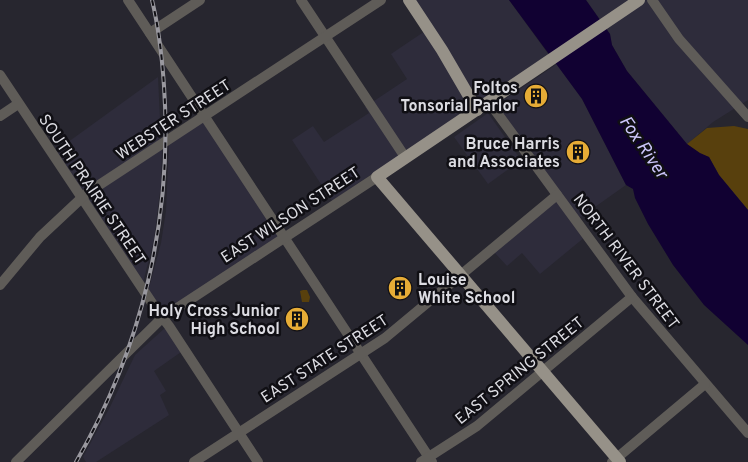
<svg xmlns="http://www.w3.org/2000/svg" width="748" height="462" font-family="Overpass,sans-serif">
	<rect width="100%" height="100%" fill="#27262f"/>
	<!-- built -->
	<g fill="#2e2c3b">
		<polygon points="414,0 509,0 549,55 332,201 292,140 313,126 324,142 369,113 365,107 407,79 391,54 431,27"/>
		<polygon points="586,0 748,0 748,100 713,122 687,144 627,71 612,45 610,34"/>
		<polygon points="557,64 582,99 626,185 578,219 496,105"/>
		<polygon points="158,77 161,141 81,194 53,153"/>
		<polygon points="488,113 521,160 488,184 454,137"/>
		<polygon points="202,120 279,236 163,314 148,292 161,243 166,211 169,142"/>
		<polygon points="162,147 161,184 154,239 143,283 86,197"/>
		<polygon points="557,199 585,237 540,274 522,253 507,266 494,252"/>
		<polygon points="165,328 181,352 154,371 166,391 160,395 169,415 96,462 86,462 83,457 110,407 135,355"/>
	</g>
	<!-- green -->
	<g fill="#58400d">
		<polygon points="734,126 748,129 748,210 719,175 709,157 700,154 687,144 707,128"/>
		<polygon points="303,290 307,290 310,297 309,302 302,302 300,291"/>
	</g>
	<!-- water -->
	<polygon fill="#110132" points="509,0 586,0 610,34 612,45 627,71 687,144 700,153 709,157 719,175 748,210 748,345 704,305 673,265 648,224 635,198 633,189 626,185 582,99"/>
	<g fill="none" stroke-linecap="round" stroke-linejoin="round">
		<!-- minor -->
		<g stroke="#5f5c58" stroke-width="10">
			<polyline points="128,0 432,462"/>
			<polyline points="301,0 405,157"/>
			<polyline points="652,0 679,39 748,117"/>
			<polyline points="150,33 200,0"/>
			<polyline points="0,75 158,312 169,326 258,462"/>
			<polyline points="489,102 632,297 748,433"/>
			<polyline points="0,116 18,104"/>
			<polyline points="0,285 40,237 87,193 381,0"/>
			<polyline points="16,462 162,318 377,177"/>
			<polyline points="194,462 385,338 557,195"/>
			<polyline points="421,462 477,426 632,297"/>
			<polyline points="612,462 705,384"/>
		</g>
		<!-- major -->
		<g stroke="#969188" stroke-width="12">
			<polyline points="409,0 442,50 477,110"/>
			<polyline points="620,462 377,177 639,0"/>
		</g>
		<!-- rail casing -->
		<g stroke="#99989f" stroke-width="4">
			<path id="rail" d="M76 462C142 348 173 218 164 86 162 57 159 29 152 0"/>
		</g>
		<!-- rail -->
		<use href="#rail" stroke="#100f14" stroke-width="2" stroke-dasharray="5.5" stroke-linecap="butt"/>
	</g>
	<!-- icons -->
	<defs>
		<g id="building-disc" transform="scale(1.25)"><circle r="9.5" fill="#e6ac36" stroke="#100f14"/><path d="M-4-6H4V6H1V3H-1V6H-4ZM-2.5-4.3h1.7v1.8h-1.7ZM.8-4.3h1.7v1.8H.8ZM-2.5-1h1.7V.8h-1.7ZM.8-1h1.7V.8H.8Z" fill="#111"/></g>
	</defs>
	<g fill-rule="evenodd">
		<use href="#building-disc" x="536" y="96"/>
		<use href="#building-disc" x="578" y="152"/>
		<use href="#building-disc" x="400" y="288"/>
		<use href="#building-disc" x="297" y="319"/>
	</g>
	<g text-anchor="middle" stroke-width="5" stroke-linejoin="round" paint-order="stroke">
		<!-- poi labels -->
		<g font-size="16" font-weight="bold" fill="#dcdce2" stroke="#100f14" text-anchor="end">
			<text x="518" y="93">Foltos<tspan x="518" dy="18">Tonsorial Parlor</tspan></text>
			<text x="560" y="149">Bruce Harris<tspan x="560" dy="18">and Associates</tspan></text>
			<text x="418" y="285" text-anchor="start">Louise<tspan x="418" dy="18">White School</tspan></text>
			<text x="280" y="316">Holy Cross Junior<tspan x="280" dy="18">High School</tspan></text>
		</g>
		<!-- street labels -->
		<g font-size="16" fill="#dcdce2" stroke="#100f14">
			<text transform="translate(173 119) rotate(-33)" y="6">WEBSTER STREET</text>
			<text transform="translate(93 189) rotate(56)" y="6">SOUTH PRAIRIE STREET</text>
			<text transform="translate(290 214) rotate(-33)" y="6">EAST WILSON STREET</text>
			<text transform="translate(627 261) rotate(53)" y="6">NORTH RIVER STREET</text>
			<text transform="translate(324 358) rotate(-33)" y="6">EAST STATE STREET</text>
			<text transform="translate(519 370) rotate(-39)" y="6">EAST SPRING STREET</text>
		</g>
		<!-- water labels -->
		<g font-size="18" font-style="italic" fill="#ccc6fa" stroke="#100f14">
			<text transform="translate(644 147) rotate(56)" y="6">Fox River</text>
		</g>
	</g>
</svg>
